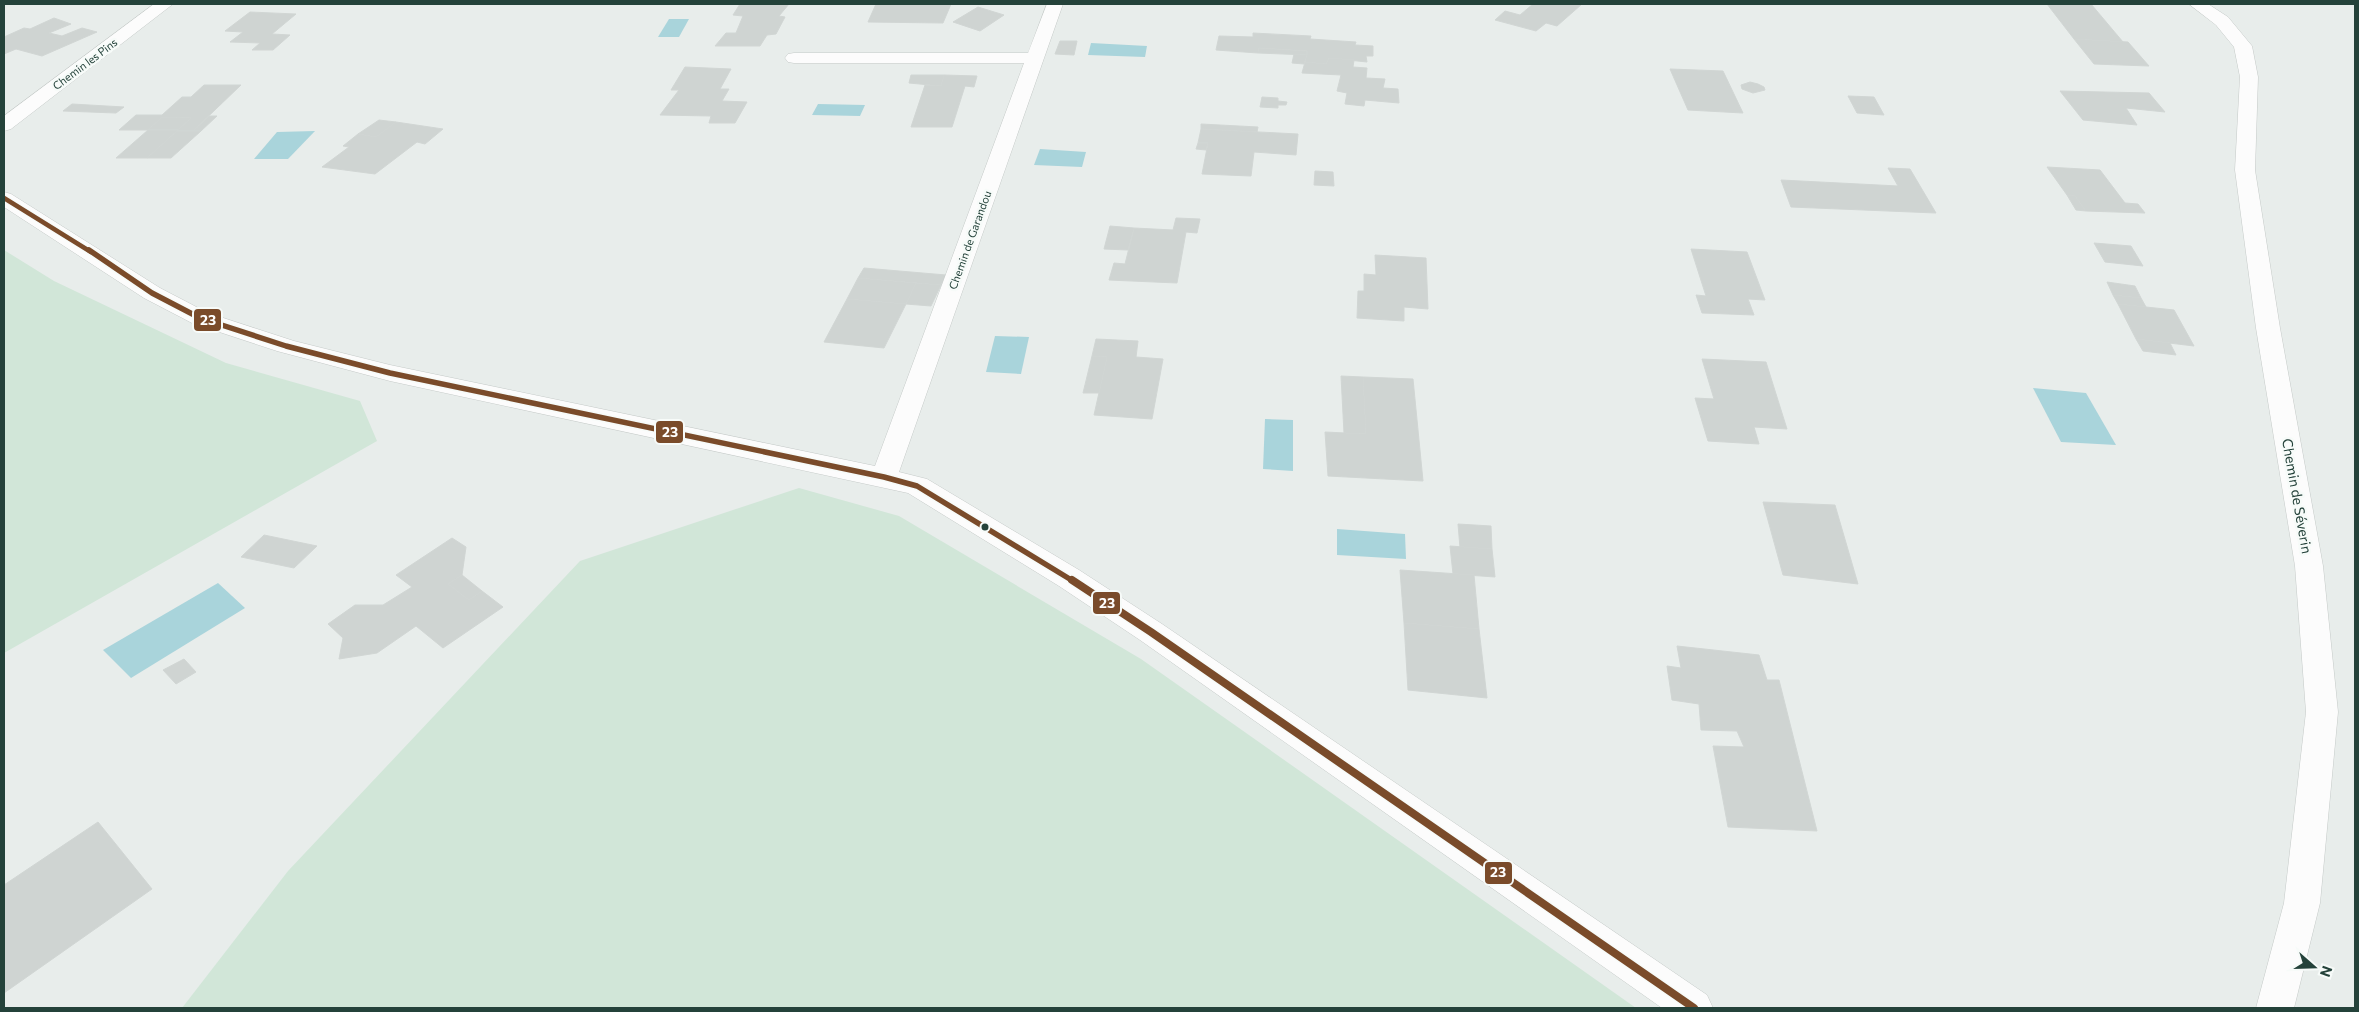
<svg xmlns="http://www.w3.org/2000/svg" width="2359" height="1012" font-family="Commissioner,sans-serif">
	<rect width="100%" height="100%" fill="#e8edeb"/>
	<!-- green -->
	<g fill="#d1e6d8">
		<polygon points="4,250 54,281 226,363 360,401 377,441 4,653"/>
		<polygon points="799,488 899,516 1141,659 1636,1008 182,1008 288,871 580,561"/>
	</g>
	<!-- water -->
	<g fill="#a9d4db">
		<polygon points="669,19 689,19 679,37 658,37"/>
		<polygon points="1091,43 1147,46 1145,57 1088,55"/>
		<polygon points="818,104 865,105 860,116 812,115"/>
		<polygon points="315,131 288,159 254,159 277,132"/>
		<polygon points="1040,149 1086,152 1082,167 1034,165"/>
		<polygon points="995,336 1029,337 1021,374 986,372"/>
		<polygon points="2033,388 2086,393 2116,445 2061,442"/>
		<polygon points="1265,419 1293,420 1293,471 1263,469"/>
		<polygon points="1337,529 1405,534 1406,559 1337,555"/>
		<polygon points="218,583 245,608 131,678 103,650"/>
	</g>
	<!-- building -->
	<g fill="#cfd4d2" stroke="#d1d6d4">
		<polygon points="740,4 789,4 779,16 785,17 776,34 767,35 760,46 715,46 726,33 736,33 743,16 733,15"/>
		<polygon points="876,4 951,4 943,23 868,22"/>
		<polygon points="1533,4 1582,4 1557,26 1546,23 1536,31 1495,20 1505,11 1520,15"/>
		<polygon points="2047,4 2091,4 2123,42 2074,39"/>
		<polygon points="978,7 1004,15 980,31 953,22"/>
		<polygon points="250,12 296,14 272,34 290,35 273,50 252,50 260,43 230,42 243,32 225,31"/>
		<polygon points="54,18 71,24 49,33 62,36 82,28 97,32 42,56 16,49 4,54 4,37 24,28 30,29"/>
		<polygon points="1253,33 1311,36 1310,39 1356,42 1355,45 1373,46 1373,56 1366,56 1367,62 1329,58 1326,64 1305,62 1307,51 1259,48 1258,53 1216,50 1219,36 1253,37"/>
		<polygon points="2074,39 2128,42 2149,66 2094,64"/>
		<polygon points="1060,41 1077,41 1074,55 1055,54"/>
		<polygon points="1259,48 1307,51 1307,55 1258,53"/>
		<polygon points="1294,54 1307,55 1304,64 1292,63"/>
		<polygon points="1329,58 1354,60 1353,67 1367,68 1366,78 1385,79 1383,88 1398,89 1399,103 1365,100 1364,106 1345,104 1347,93 1337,91 1341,75 1302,73 1305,62 1326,64"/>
		<polygon points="685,67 731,69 720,89 729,89 722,101 747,102 735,123 709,123 711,116 660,115 679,90 671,90"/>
		<polygon points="1670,69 1723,71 1743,113 1688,110"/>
		<polygon points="911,75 944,75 941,86 909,83"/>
		<polygon points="944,75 977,76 974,87 965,86 952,127 911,127 925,85 941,86"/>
		<polygon points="1750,82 1758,84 1764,87 1765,90 1753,93 1742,89 1741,85"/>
		<polygon points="204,85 241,85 193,131 177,131 191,118 162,117 148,130 119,130 136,115 162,115 182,97 191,97"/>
		<polygon points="2060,91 2149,93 2165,112 2126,108 2137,125 2083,120"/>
		<polygon points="1848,96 1874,97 1884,115 1857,113"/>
		<polygon points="1262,97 1278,98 1278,101 1287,102 1286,105 1278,105 1278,108 1260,107"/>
		<polygon points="72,104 124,107 116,113 63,111"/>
		<polygon points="209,116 217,116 201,131 193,131"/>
		<polygon points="162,117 191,118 178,130 148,130"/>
		<polygon points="379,120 396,122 376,137 358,134"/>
		<polygon points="396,122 443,129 425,144 417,142 375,174 322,167 349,147 343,146 358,134 376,137"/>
		<polygon points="1201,124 1258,127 1257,132 1201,129"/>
		<polygon points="1201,129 1298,134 1296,155 1254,152 1251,176 1202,174 1208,143 1198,143"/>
		<polygon points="148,130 178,130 147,158 116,158"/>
		<polygon points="177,131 201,131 171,158 147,158"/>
		<polygon points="1198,143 1208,143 1206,150 1196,149"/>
		<polygon points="2047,167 2100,170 2125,203 2138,204 2145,213 2086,211 2075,196 2067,195"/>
		<polygon points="1888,168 1910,169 1936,213 1791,207 1781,180 1898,186"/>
		<polygon points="1315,171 1333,172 1334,186 1314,185"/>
		<polygon points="2067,195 2075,196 2086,211 2076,210"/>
		<polygon points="1176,218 1200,219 1197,233 1186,232 1177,283 1109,280 1114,263 1125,264 1134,228 1173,230"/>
		<polygon points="1110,226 1134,228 1128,250 1104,249"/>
		<polygon points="2094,243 2131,246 2143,266 2105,262"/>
		<polygon points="1691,249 1747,252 1765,300 1748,299 1754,315 1702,313 1696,295 1706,296"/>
		<polygon points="1375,255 1426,258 1428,309 1404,307 1404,321 1357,318 1358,291 1364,291 1364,274 1376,275"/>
		<polygon points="864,268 946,275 941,285 858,278"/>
		<polygon points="858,278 916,283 906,304 847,299"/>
		<polygon points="2107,282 2135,286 2141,298 2113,295"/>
		<polygon points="916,283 941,285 931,306 906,304"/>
		<polygon points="2113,295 2141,298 2146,307 2118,304"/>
		<polygon points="847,299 906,304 884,348 824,342"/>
		<polygon points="2118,304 2174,310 2194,346 2136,339"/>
		<polygon points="1096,339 1138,341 1136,357 1163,359 1152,419 1094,415 1107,357 1092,356"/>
		<polygon points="2136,339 2170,343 2176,355 2143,351"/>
		<polygon points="1092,356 1107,357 1099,393 1083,393"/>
		<polygon points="1702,359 1766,362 1787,429 1754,427 1759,444 1708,441 1695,398 1714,399"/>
		<polygon points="1341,376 1363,377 1366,434 1344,433"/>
		<polygon points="1363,377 1413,379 1423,481 1328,476 1325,432 1366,434"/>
		<polygon points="1763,502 1835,505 1858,584 1783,575"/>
		<polygon points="1458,524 1491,526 1492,549 1460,548"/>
		<polygon points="264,535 317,546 294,568 241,557"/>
		<polygon points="452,538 466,547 462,575 448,584 469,600 482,591 503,607 443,648 416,626 377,653 339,659 343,638 328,624 355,605 383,605 412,587 396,575"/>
		<polygon points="1450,546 1492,549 1495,577 1453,574"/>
		<polygon points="1400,570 1474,575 1479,629 1404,623"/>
		<polygon points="462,575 482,591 469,600 448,584"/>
		<polygon points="1404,623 1479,629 1487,698 1408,690"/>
		<polygon points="1677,646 1759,655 1767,680 1779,680 1817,831 1728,827 1713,746 1744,747 1737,731 1701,730 1699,704 1672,700 1667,666 1681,668"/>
		<polygon points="184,659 196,672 176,684 163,670"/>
		<polygon points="98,822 152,889 4,993 4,885"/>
	</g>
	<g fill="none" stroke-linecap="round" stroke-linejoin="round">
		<!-- minor casing -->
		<g stroke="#c5cac8" stroke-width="1">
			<g id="minor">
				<polygon points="154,4 173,4 11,129 4,131 4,116"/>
				<polygon points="1047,4 1063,4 899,472 927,479 1079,570 1162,624 1707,995 1713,1008 1662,1008 1140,640 1059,586 908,493 390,381 277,351 192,323 144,298 4,207 4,192 11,194 160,288 208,313 294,341 390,365 875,466 1024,63 794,63 788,62 785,58 788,54 794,53 1028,53"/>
				<polygon points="2189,4 2208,4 2228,17 2252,46 2258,77 2255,170 2280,328 2323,566 2338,712 2320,903 2294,1008 2256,1008 2284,903 2306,712 2295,566 2256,328 2235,170 2240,77 2234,47 2216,25"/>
			</g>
		</g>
		<!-- minor -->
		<use href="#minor" fill="#fcfcfc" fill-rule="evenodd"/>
		<!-- bus-1-far2 casing -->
		<g stroke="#f7fbf9" stroke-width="7">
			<polyline id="bus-1-far2" points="4,198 91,252"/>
		</g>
		<!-- bus-1-far1 casing -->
		<g stroke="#f7fbf9" stroke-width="9">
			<polyline id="bus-1-far1" points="89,250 152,293 200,318 286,346 390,373 884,477 917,486 1073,581"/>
		</g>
		<!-- bus-1 casing -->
		<g stroke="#f7fbf9" stroke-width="11">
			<polyline id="bus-1" points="1072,580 1151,632 1694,1008"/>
		</g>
		<!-- bus-1-far2 -->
		<use href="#bus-1-far2" stroke="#7a4b2a" stroke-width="4.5"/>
		<!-- bus-1-far1 -->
		<use href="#bus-1-far1" stroke="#7a4b2a" stroke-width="5.5"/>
		<!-- bus-1 -->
		<use href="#bus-1" stroke="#7a4b2a" stroke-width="8"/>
	</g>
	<!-- markers -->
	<circle fill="#24423a" stroke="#f7fbf9" stroke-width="2" cx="985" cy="527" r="4.5"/>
	<g text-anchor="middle" stroke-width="5" stroke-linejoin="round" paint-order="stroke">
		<!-- far-street labels -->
		<g font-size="11" fill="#24423a" stroke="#f7fbf9">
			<text transform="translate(85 64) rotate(-37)" y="4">Chemin les Pins</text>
			<text transform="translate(970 240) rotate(-70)" y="4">Chemin de Garandou</text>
		</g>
		<!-- street labels -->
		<g font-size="14" fill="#24423a" stroke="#f7fbf9">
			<text transform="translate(2297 496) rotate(80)" y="5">Chemin de Séverin</text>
		</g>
	</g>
	<g stroke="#f7fbf9" stroke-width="2">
		<rect x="193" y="308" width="29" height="24" rx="5" fill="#7a4b2a"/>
		<rect x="655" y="420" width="29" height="24" rx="5" fill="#7a4b2a"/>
		<rect x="1092" y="591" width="29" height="24" rx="5" fill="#7a4b2a"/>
		<rect x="1484" y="861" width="29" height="24" rx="5" fill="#7a4b2a"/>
	</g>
	<g font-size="14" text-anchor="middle" font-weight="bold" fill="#fff">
		<text x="208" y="325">23</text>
		<text x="670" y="437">23</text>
		<text x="1107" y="608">23</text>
		<text x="1498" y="877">23</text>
	</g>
	<!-- border -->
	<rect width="2359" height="1012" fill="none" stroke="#24423a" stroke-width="10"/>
	<!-- north arrow -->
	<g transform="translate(2314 967) rotate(110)" stroke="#f7fbf9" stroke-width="4" paint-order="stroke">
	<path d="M0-4L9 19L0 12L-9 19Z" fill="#24423a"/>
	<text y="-8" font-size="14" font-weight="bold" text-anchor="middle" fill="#24423a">N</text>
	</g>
</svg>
